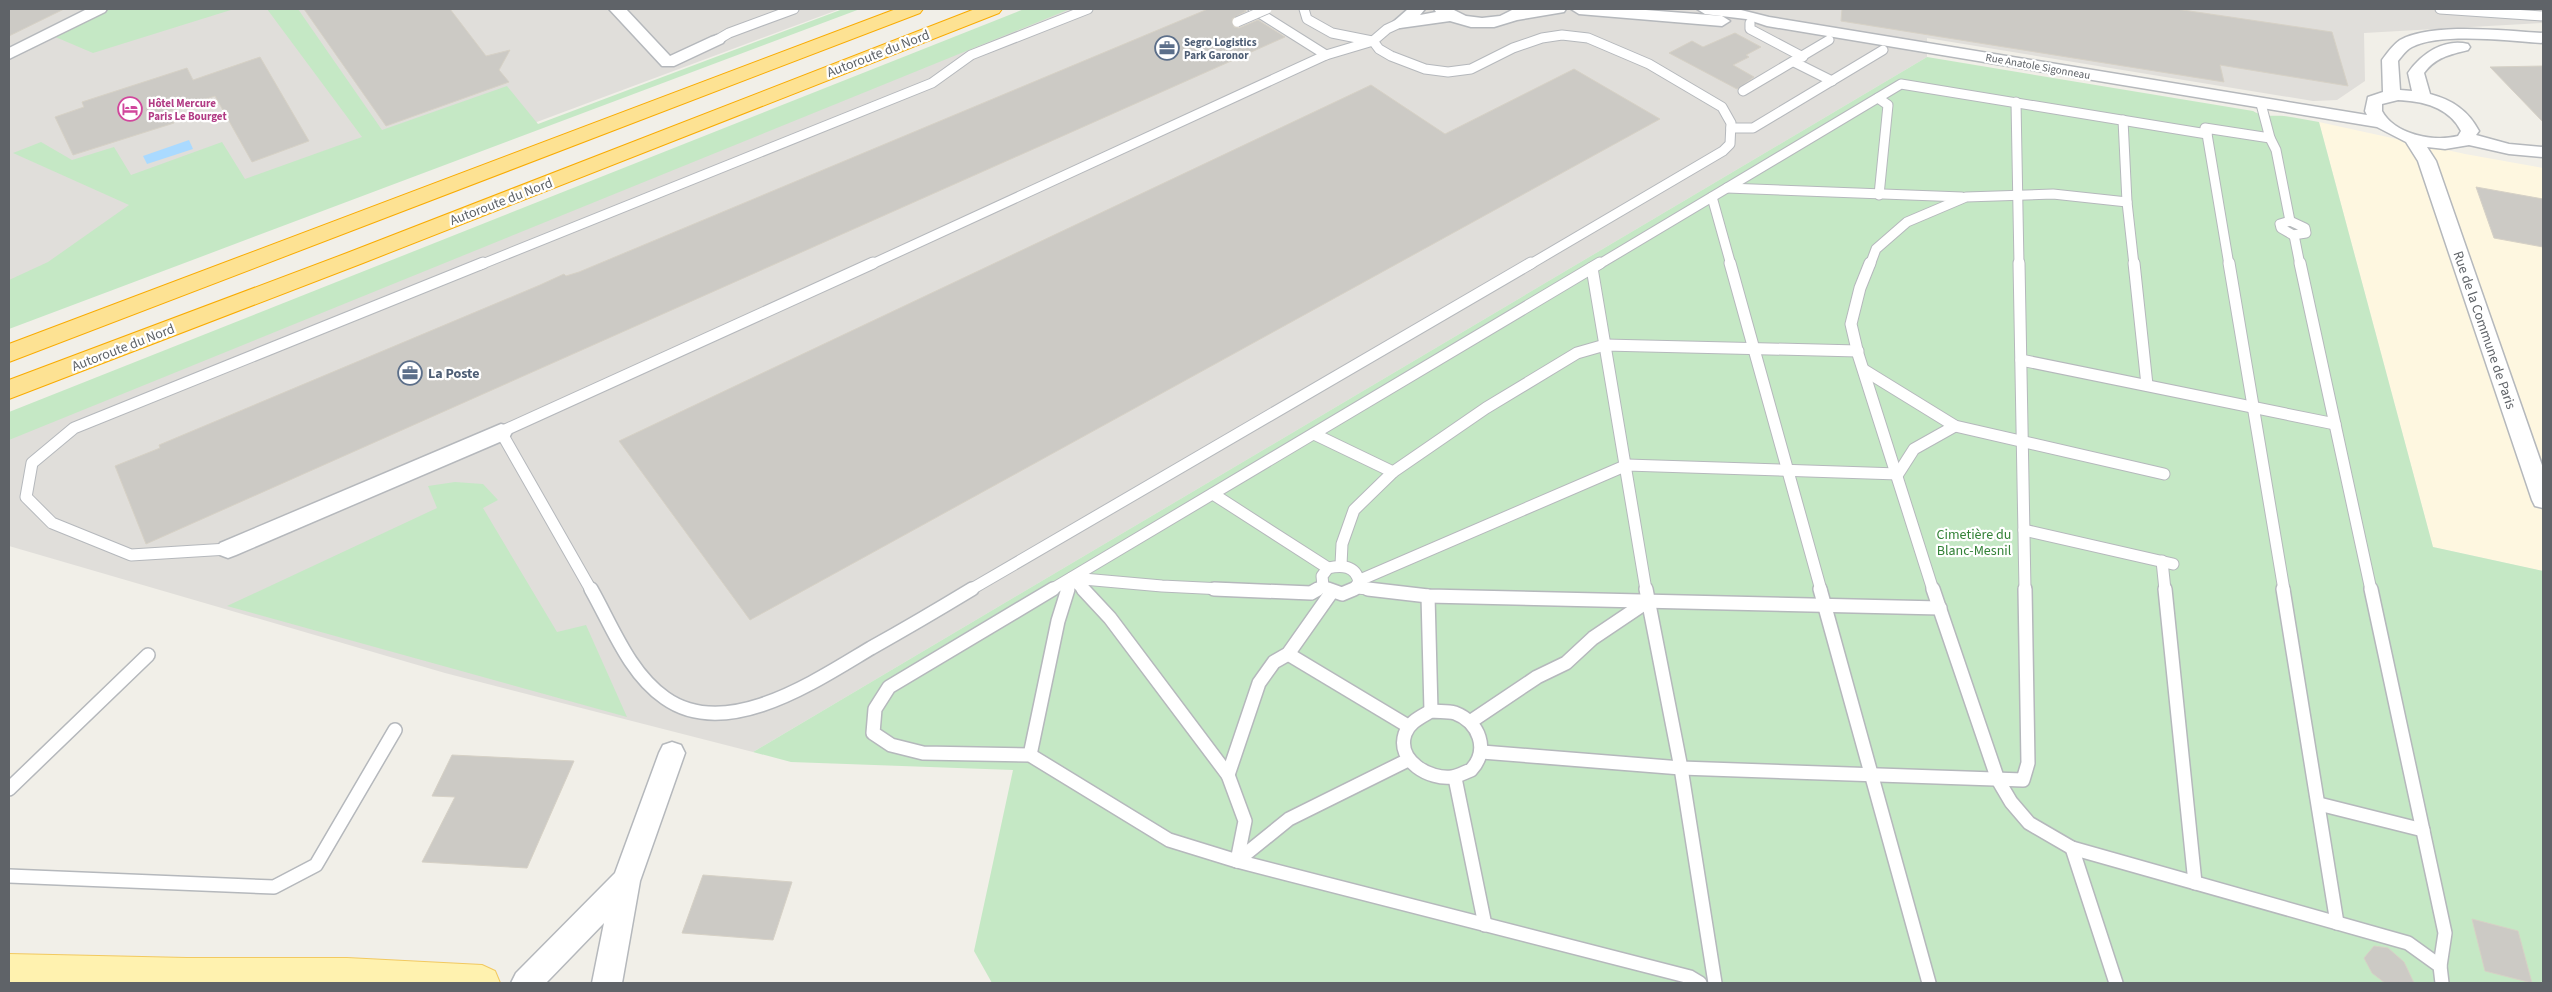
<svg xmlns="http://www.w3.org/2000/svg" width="2552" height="992" font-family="'Source Sans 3',sans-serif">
	<rect width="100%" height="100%" fill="#f1efe8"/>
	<!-- commercial -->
	<polygon fill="#fef7e0" points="2319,122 2465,154 2543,168 2543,571 2433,547"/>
	<!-- industrial -->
	<g fill="#e0deda">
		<polygon points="9,9 840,9 9,319"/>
		<polygon points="1036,9 2543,9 2543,23 2364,33 2365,81 2337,100 2313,101 1927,38 1927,57 753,752 445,673 9,546 9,413"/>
	</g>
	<!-- green -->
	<g fill="#c5e8c5">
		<polygon points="108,9 234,9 93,53 53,36"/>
		<polygon points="267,9 298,9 382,130 507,86 538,124 843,9 860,9 9,329 9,280 48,262 129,205 13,153 41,142 72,160 114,147 131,175 222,142 245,179 362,137"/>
		<polygon points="1024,9 1070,9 9,440 9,412"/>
		<path d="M1927 57 2253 111C2265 118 2272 115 2284 116 2295 117 2307 120 2319 122L2433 547 2543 571V983H992L974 951 1013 770 791 762 753 752Z"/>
		<polygon points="455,482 483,484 498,500 483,508 557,632 586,625 627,717 227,606 437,508 428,486"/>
	</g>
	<!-- water -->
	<polygon fill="#aadaff" points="189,140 193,149 147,164 143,156"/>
	<!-- building -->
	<g fill="#cccac5" stroke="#d6d1c6">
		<polygon points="9,9 64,9 9,36"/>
		<polygon points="304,9 450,9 486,56 510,50 499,70 509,82 386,126"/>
		<polygon points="1208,9 1242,9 1246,11 1232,19 1234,27 1239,28 1258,20 1285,37 146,544 115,466 160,448 159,445 540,285 564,274 566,276 579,272"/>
		<polygon points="1842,9 2176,9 2332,32 2348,86 2220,65 2224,82 1841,21"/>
		<polygon points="1735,33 1761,47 1746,55 1749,57 1733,65 1754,77 1737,89 1669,53 1692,41 1703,47"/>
		<polygon points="260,57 309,141 252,162 215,96 168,112 174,123 73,155 55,117 84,107 82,102 187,68 193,80"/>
		<polygon points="2543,66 2543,122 2490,67"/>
		<polygon points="1574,69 1660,119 750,620 619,441 1371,85 1445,134"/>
		<polygon points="2476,187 2543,199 2543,247 2494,238"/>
		<polygon points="452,755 574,761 527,868 422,862 455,797 432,796"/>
		<polygon points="703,875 792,882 773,940 682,933"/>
		<polygon points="2472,919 2518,931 2532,983 2485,971"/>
		<polygon points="2374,946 2388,948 2404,962 2414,983 2385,983 2372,973 2364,958"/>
	</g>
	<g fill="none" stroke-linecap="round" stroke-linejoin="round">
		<!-- lane-far2 casing -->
		<g stroke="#b5b8bc" stroke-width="11">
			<g id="lane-far2">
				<polyline points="1253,9 1326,55"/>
				<polyline points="1304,9 1307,19 1332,33 1372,41"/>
				<polyline points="2440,9 2543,16"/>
				<polyline points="1750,23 1750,29 1803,57"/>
				<polyline points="717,40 729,33 794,9"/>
				<polyline points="1373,41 1379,49 1391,56 1425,69 1448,72 1471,69 1513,48 1542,38 1562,35 1588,38 1649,64 1722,107 1731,123 1730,144 1723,151 1529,265"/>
				<polyline points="1373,41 1387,29 1400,23"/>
				<polyline points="1794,62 1832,81"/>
				<polyline points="1743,91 1829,40"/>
				<polyline points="1878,98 1888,105 1879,195"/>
				<polyline points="2016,102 2019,265"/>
				<polyline points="2123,120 2127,202 2134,265"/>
				<polyline points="1731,128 1753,128 1883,50"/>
				<polyline points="2207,134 2229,265"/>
				<polyline points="2270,138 2276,150 2290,221"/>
				<polyline points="1727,188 1962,197"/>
				<polyline points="1712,197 1731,265"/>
				<polygon points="2290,221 2305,228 2306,233 2293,235 2281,228 2280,224"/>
				<polyline points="2294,235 2300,265"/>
				<polyline points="480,265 932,83 971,55 1088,9"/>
				<polyline points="870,265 1326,55 1373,41"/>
				<polyline points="1598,265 1901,84 2207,134 2205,128 2270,138 2261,104"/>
				<polyline points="1870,265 1876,249 1907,222 1966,197 2053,194 2127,202"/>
			</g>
		</g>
		<!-- lane-far1 casing -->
		<g stroke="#b5b8bc" stroke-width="13">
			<g id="lane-far1">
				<polyline points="1730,263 1821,590"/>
				<polyline points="1870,263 1860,288 1851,324 1858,354 1933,590"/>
				<polyline points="2019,263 2025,590"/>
				<polyline points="2134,263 2147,385"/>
				<polyline points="2229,263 2284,590"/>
				<polyline points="2300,263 2371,590"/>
				<polyline points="1592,268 1646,590"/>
				<polyline points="2021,360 2335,424"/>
				<polyline points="1864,370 1955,426 2164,474"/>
				<polyline points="1314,434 1393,472"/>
				<polyline points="1213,494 1328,568"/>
				<polyline points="2024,530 2173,564"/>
				<polyline points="228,549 131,555 52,523 26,497 32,463 74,428 483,263"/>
				<polyline points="2162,561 2165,590"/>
				<polyline points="1341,565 1342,544 1354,510 1393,472 1486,408 1577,353 1605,345 1858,351"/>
				<polyline points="1072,578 1084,590"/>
				<polyline points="1072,578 1162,586 1243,590"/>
				<polyline points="1360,580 1627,465 1898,474 1914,449 1955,426"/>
				<polyline points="1357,588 1379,590"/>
				<polyline points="591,590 501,432 873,263"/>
				<polyline points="970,590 1531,263"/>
				<polyline points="1051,590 1600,263"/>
				<polyline points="1068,590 1072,578"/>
				<polyline points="1315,590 1323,586"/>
				<path d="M1330 590 1323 586 1322 576 1328 568C1341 565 1356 565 1359 582L1353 590"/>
			</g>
		</g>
		<!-- lane casing -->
		<g stroke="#b5b8bc" stroke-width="16">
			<g id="lane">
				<path d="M591 589C612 626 629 673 665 698 727 742 817 680 871 648 905 629 939 609 972 589"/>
				<polyline points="1053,589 889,687 875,709 873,733 891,745 923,753 1030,755 1169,840 1237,861 1690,977 1700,983"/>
				<polyline points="1083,589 1110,618 1228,775 1245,821 1237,861"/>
				<polyline points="1214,589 1311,593 1318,589"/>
				<polyline points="1328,589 1342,594 1354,589"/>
				<polyline points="1368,589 1428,596 1940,608"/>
				<polyline points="1646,589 1681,768 1715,983"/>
				<polyline points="1820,589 1929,983"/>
				<polyline points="1933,589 1998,780 2011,802 2029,823 2072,848 2408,943 2440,966 2442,983"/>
				<polyline points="2165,589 2195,883"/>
				<polyline points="2283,589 2337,923"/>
				<polyline points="2371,589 2445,933 2440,966"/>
				<polyline points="1428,596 1431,711"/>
				<polyline points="1288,654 1408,726"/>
				<path d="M1431 711C1439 712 1447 711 1455 713 1479 722 1490 750 1471 770 1465 772 1459 776 1452 777 1430 780 1396 761 1405 734 1409 722 1421 717 1431 711Z"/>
				<polyline points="1470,722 1537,677 1566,663 1593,638 1648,601"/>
				<polyline points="1482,752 1681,768 2023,780 2028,763 2025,589"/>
				<polyline points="1030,755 1058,621 1068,589"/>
				<polyline points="1228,775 1259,683 1274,662 1288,654 1331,593"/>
				<polyline points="1455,778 1485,925"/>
				<polyline points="9,789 148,655"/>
				<polyline points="2319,804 2423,830"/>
				<polyline points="2072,848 2116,983"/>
				<polyline points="1237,861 1289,819 1408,760"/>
				<polyline points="9,876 274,887 316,865 395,730"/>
			</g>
		</g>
		<!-- street casing -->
		<g stroke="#b5b8bc" stroke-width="3">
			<g id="street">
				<polygon points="87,9 107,9 105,12 9,59 9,48"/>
				<polygon points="609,9 626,9 670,56 711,37 717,35 725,40 723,43 674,66 662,66"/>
				<polygon points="1408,9 1425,9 1420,15 1436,12 1434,9 1452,9 1466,16 1482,18 1500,16 1514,9 1566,9 1564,12 1517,20 1494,27 1471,27 1450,21 1400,28 1394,26 1392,23"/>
				<polygon points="1571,9 1633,9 1722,16 1730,21 1722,26 1579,14"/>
				<path d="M1697 9H1737L1769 17 2367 115 2365 111 2368 97 2383 92 2382 60C2387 53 2393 45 2400 40 2433 22 2506 31 2543 33V43C2511 41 2440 32 2412 47 2406 50 2402 56 2398 61L2400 90 2412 91 2408 73C2421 54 2444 38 2468 44L2470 47 2468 50C2449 55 2436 57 2424 73L2430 94C2452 100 2468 110 2479 131L2476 135 2509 144 2543 147V157L2509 154 2469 145 2445 149 2427 147 2436 161 2543 468V508L2535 506 2532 500 2418 161 2406 142 2377 127 1767 26 1746 19 1705 14ZM2398 100C2423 101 2449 107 2461 131L2458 136C2434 142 2395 135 2382 111V104Z"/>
				<polygon points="501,424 509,426 512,432 509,438 236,555 228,558 220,555 216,549 220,543"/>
				<polygon points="672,742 681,745 685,753 640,881 622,983 592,983 604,923 546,983 511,983 516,973 615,873 659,753 663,745"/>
			</g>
		</g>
		<!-- primary casing -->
		<g stroke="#f2c960" stroke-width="2">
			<polygon id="primary" points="9,954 187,958 347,958 482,965 495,971 500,983 9,983"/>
		</g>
		<!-- highway casing -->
		<g stroke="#f9ab00" stroke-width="2">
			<g id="highway">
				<polygon points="896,9 923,9 920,13 9,362 9,344"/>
				<polygon points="975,9 1002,9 999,13 363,263 9,399 9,380 347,253"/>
			</g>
		</g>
		<!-- lane-far2 -->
		<use href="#lane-far2" stroke="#fff" stroke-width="9"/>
		<!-- lane-far1 -->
		<use href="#lane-far1" stroke="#fff" stroke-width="11"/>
		<!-- lane -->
		<use href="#lane" stroke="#fff" stroke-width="13"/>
		<!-- street -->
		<use href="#street" fill="#fff" fill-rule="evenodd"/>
		<!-- primary -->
		<use href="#primary" fill="#fff2af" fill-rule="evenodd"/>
		<!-- highway -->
		<use href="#highway" fill="#fde293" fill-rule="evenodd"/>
		<!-- lane-bridge casing -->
		<g stroke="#b5b8bc" stroke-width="11" stroke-linecap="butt">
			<polyline id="lane-bridge" points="1237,22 1267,9"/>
		</g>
		<!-- lane-bridge -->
		<use href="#lane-bridge" stroke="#fff" stroke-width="9"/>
	</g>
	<!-- icons -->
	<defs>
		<g id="office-ring" transform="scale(1.25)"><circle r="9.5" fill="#fff" stroke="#5c6f8a" stroke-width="1.5"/><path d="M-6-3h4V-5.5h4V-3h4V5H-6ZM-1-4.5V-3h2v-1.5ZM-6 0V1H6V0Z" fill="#5c6f8a"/></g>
		<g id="hotel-ring" transform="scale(1.25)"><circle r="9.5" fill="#fff" stroke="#d1479c" stroke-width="1.5"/><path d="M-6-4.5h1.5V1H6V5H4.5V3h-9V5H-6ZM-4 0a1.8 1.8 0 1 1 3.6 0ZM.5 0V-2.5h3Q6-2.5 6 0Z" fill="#d1479c"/></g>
	</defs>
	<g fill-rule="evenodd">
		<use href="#office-ring" x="1167" y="48"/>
		<use href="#hotel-ring" x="130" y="109"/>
		<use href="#office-ring" x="410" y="373"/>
	</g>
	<g text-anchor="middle" stroke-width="4.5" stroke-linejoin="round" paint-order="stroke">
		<!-- far-service labels -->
		<g font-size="11" font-weight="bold" fill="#4e5e75" stroke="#fff" text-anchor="start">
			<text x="1184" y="46">Segro Logistics<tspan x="1184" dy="13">Park Garonor</tspan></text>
		</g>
		<!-- far-street labels -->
		<g font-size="11" fill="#5f6368" stroke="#fff">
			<text transform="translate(2038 66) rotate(10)" y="4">Rue Anatole Sigonneau</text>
		</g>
		<!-- far-hotel labels -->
		<g font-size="11" font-weight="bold" fill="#b23c85" stroke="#fff" text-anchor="start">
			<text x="148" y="107">Hôtel Mercure<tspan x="148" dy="13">Paris Le Bourget</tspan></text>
		</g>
		<!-- street labels -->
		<g font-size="14" fill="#5f6368" stroke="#fff">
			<text transform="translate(878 53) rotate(-21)" y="5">Autoroute du Nord</text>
			<text transform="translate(501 201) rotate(-21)" y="5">Autoroute du Nord</text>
			<text transform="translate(2485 330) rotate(71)" y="5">Rue de la Commune de Paris</text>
			<text transform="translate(123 347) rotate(-21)" y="5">Autoroute du Nord</text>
		</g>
		<!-- service labels -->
		<g font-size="14" font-weight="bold" fill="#4e5e75" stroke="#fff" text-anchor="start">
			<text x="428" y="378">La Poste</text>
		</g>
		<!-- park labels -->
		<g font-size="14" fill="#348238" stroke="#fff">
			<text x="1974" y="539">Cimetière du<tspan x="1974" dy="16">Blanc-Mesnil</tspan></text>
		</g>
	</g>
	<!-- border -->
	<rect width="2552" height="992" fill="none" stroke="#5f6368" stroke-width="20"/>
</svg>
